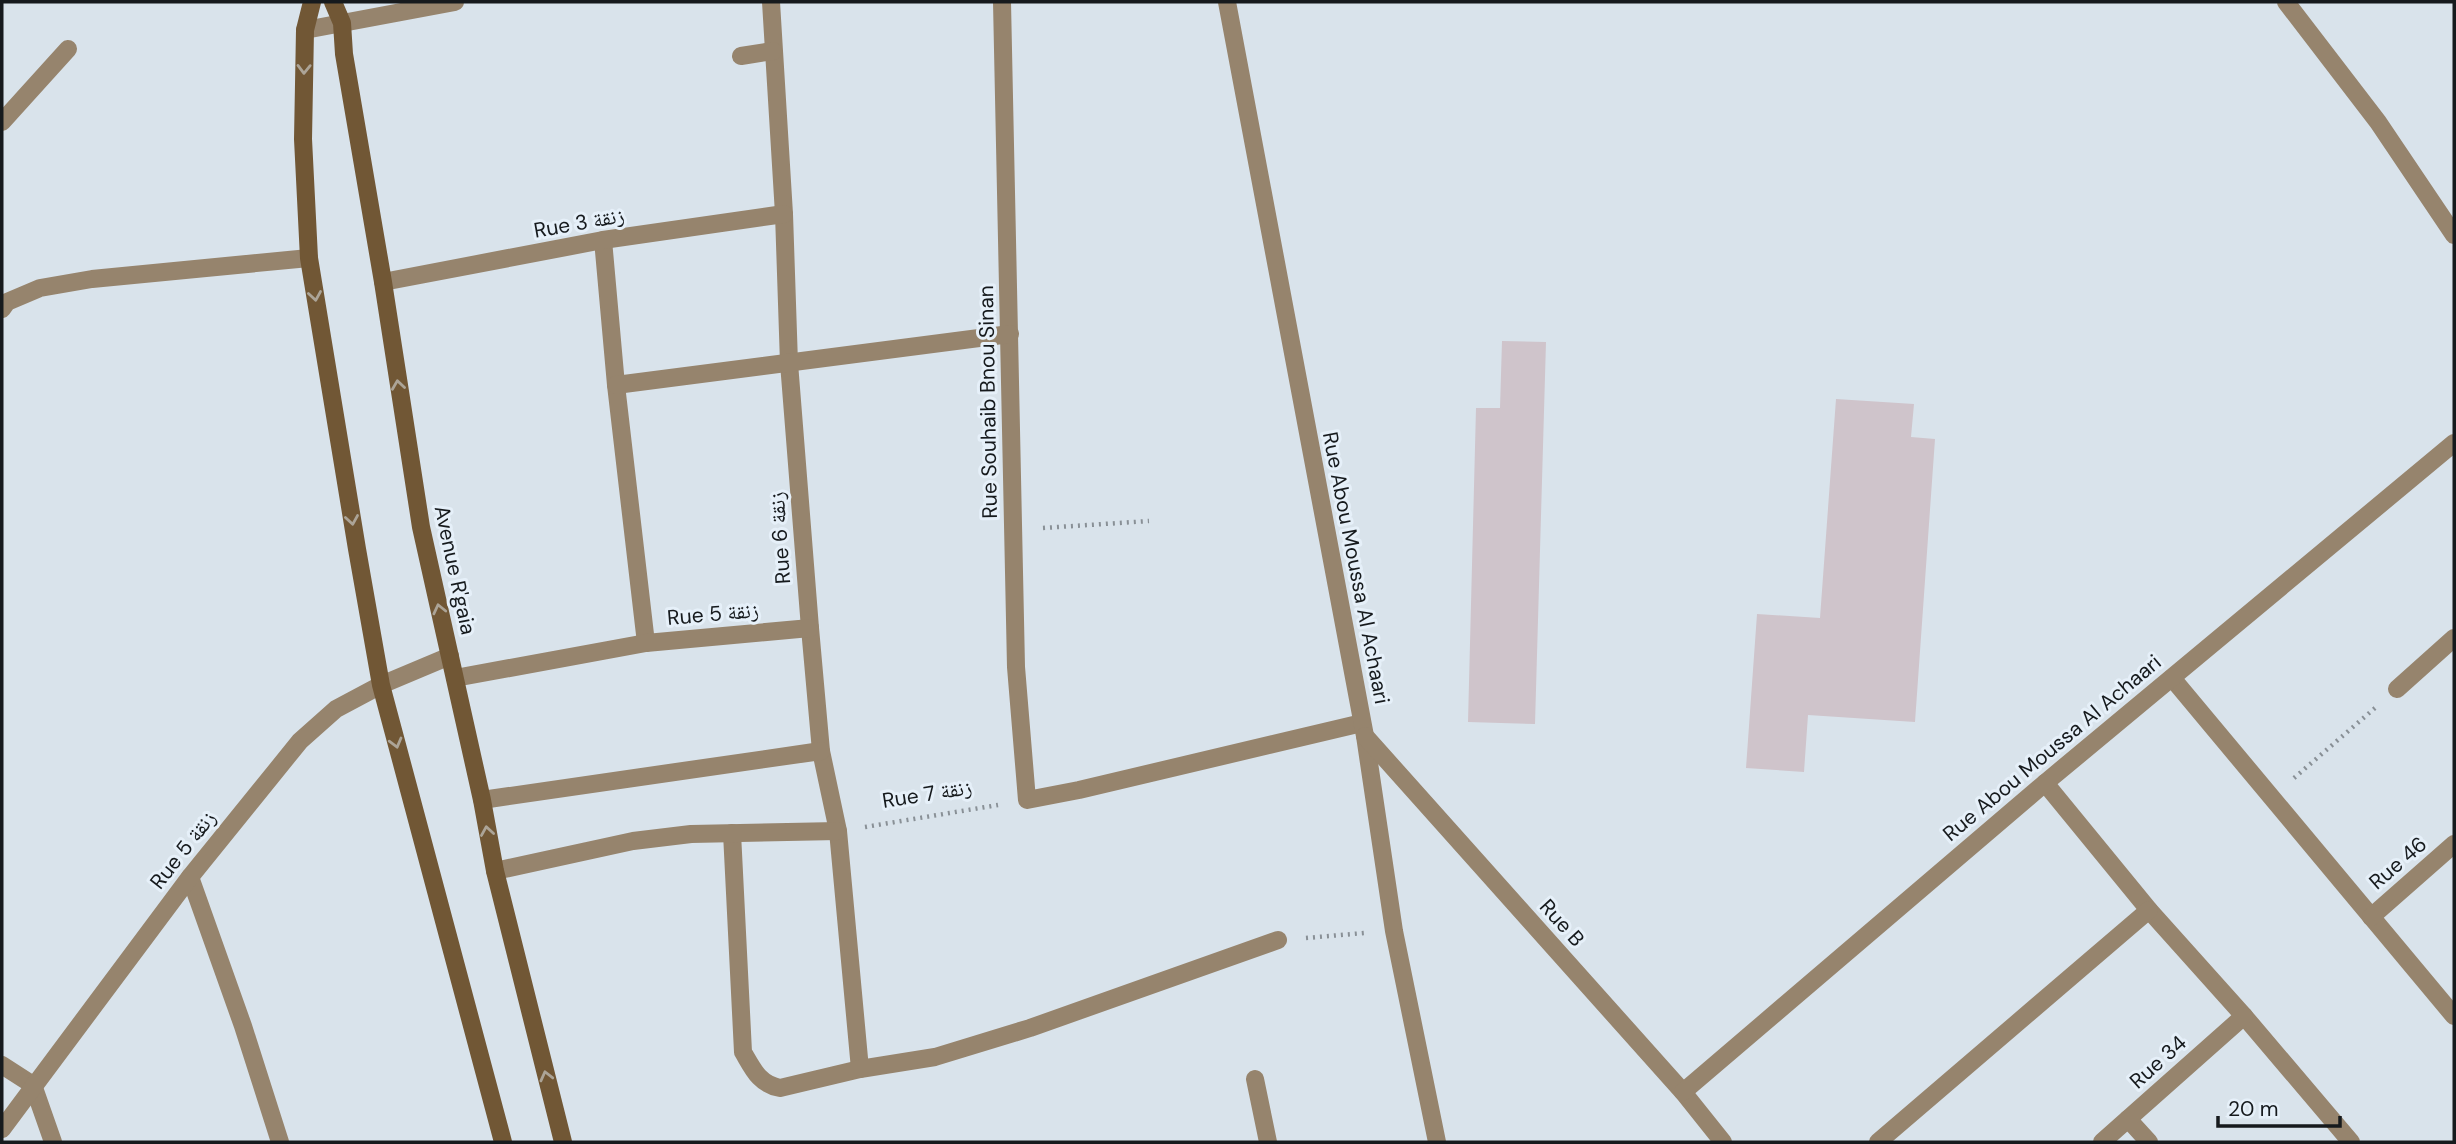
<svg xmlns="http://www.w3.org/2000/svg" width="2456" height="1144" font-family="'DM Sans','Noto Naskh Arabic',sans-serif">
	<rect width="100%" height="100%" fill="#d9e3eb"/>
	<!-- building -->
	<g fill="#cfc4cb">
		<polygon points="1502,341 1546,342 1535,724 1468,722 1476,408 1500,408"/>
		<polygon points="1836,399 1914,404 1911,437 1935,439 1915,722 1808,715 1804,772 1746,768 1757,614 1820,618"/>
	</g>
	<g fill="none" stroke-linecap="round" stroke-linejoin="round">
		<!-- path -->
		<g stroke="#899096" stroke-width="4.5" stroke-dasharray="2 5" stroke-linecap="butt">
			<polyline points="1043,528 1149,521"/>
			<polyline points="2294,778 2375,708"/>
			<polyline points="865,827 998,805"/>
			<polyline points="1306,938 1364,933"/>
		</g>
		<!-- street -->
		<g stroke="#96846d" stroke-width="18">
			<polyline points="771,2 784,214 789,363 810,628 821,751 838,831 860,1069"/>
			<polyline points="1002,2 1016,667 1027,800 1079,790 1362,723"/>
			<polyline points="1227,2 1365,736 1394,931 1437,1142"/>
			<polyline points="2286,2 2378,122 2454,235"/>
			<polyline points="305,30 455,2"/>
			<polyline points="741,56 773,51"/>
			<polyline points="2,122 68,49"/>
			<polyline points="603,240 616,385 646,643"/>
			<polyline points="383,282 603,240 784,214"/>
			<polyline points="2,309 7,302 40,288 92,279 309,258"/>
			<polyline points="616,385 1010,334"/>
			<polyline points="455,678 646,643 810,628"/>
			<polyline points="2172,678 2454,1016"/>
			<polyline points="2397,689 2454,638"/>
			<polyline points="1365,736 1683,1092 1723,1142"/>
			<polyline points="2045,783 2149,910 2244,1016 2351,1142"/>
			<polyline points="482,800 821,751"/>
			<path d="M732 833 743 1052C753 1069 759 1084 780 1088L860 1069 935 1057 1030 1028 1278 940"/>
			<polyline points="495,871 633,841 691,834 838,831"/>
			<polyline points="190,877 243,1026 280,1142"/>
			<polyline points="2371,917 2454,844"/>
			<polyline points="2,1065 33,1085"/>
			<polyline points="1255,1079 1268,1142"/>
			<polyline points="33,1085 53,1142"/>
			<polyline points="1683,1092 2045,783 2454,443"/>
			<polyline points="2128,1119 2149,1142"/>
			<polyline points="2,1129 190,877 300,741 336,709 381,685 450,656"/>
			<polyline points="1878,1142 2149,910"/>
			<polyline points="2102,1142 2244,1016"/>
		</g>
		<!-- secondary -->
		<g stroke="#715735" stroke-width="18">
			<polyline points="312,2 305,30 303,139 309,258 357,549 381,685 503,1142"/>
			<polyline points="333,2 342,23 344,54 383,282 421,527 482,800 495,871 563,1142"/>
		</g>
	</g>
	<!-- one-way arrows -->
	<defs><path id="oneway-chevron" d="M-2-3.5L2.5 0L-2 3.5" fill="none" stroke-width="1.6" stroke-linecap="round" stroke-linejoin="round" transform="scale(1.75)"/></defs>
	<g stroke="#aca497">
		<use href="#oneway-chevron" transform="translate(304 69) rotate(91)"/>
		<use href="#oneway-chevron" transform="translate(315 296) rotate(81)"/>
		<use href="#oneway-chevron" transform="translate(398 385) rotate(-98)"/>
		<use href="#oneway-chevron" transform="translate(352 520) rotate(81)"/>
		<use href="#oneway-chevron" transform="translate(439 609) rotate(-103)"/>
		<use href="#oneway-chevron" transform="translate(396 743) rotate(75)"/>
		<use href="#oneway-chevron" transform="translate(487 831) rotate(-99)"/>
		<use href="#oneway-chevron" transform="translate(546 1076) rotate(-104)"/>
	</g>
	<g text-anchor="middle" stroke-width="6" stroke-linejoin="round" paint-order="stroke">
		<!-- street labels -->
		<g font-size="21" fill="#161a1d" stroke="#e6f0f9">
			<text transform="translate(579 223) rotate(-10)" y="7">Rue 3 زنقة</text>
			<text transform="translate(988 402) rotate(-91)" y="7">Rue Souhaib Bnou Sinan</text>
			<text transform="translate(780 538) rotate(-94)" y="7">Rue 6 زنقة</text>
			<text transform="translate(1356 568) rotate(79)" y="7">Rue Abou Moussa Al Achaari</text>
			<text transform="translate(455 570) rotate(78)" y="7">Avenue R'gaia</text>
			<text transform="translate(713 614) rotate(-5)" y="7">Rue 5 زنقة</text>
			<text transform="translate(2052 748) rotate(-40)" y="7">Rue Abou Moussa Al Achaari</text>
			<text transform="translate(927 794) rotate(-9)" y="7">Rue 7 زنقة</text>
			<text transform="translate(183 850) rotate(-52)" y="7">Rue 5 زنقة</text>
			<text transform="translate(2398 863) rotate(-41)" y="7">Rue 46</text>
			<text transform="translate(1562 923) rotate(48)" y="7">Rue B</text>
			<text transform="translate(2158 1062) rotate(-42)" y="7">Rue 34</text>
		</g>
	</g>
	<!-- border -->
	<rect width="2456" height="1144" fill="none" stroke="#161a1d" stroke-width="7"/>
	<!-- scale -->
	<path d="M2218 1116v10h122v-10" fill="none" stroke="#161a1d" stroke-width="3.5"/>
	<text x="2228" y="1116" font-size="21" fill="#161a1d" stroke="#e6f0f9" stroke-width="5" paint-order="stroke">20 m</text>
</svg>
